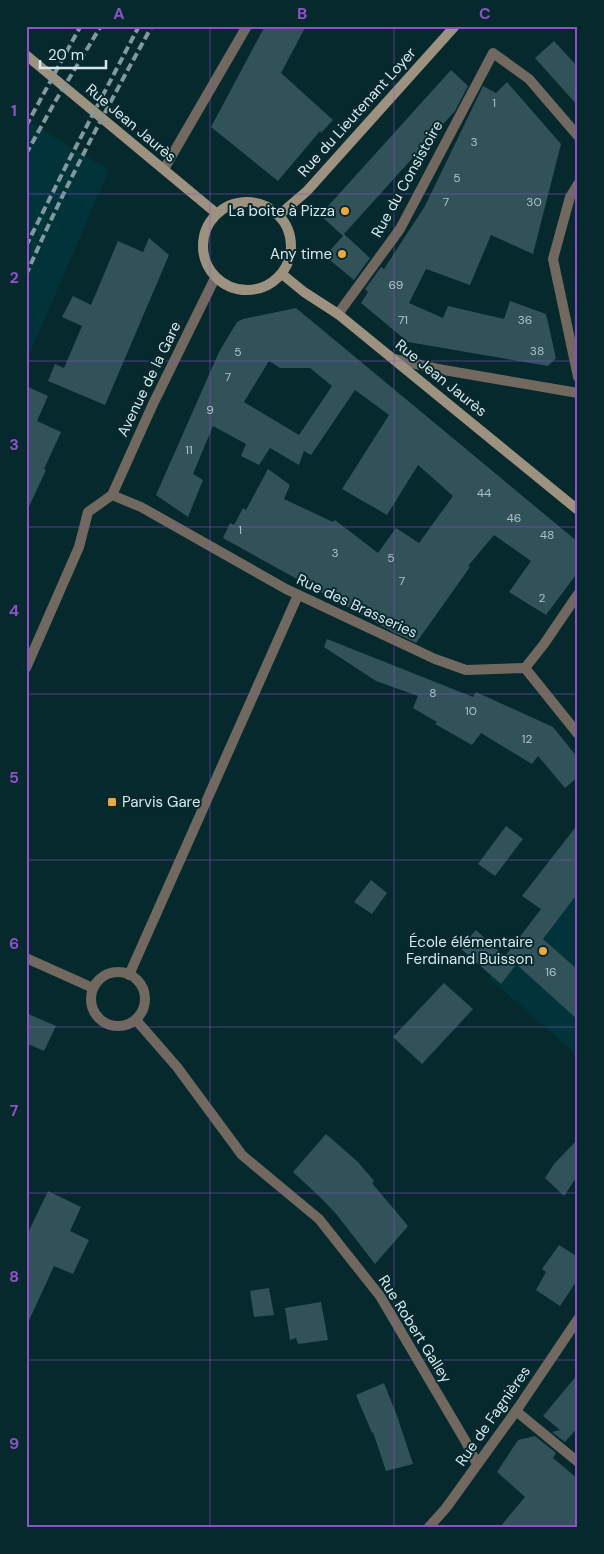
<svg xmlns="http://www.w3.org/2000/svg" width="604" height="1554" font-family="'DM Sans',sans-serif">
	<rect width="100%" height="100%" fill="#06292e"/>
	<!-- built -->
	<g fill="#01333a">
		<polygon points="26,120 109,170 26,362"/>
		<polygon points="578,861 578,1056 489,978"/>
	</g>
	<!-- building -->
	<g fill="#315258" fill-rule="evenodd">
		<polygon points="265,26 306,26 281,73 333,120 321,133 320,131 278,181 211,127"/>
		<polygon points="554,41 578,67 578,106 535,58"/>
		<polygon points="451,70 468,86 455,111 344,234 370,258 354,280 325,256 343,236 320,215"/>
		<polygon points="507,82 561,144 533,254 491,235 470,285 426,269 409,303 443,318 448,306 504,319 510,301 546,314 556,358 548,366 408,342 361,303 368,292 365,289 381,267 384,269 425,206 483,86 496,93"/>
		<polygon points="149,238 169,255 105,405 48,381 55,364 64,368 82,326 62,317 73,296 91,305 118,241 143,252"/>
		<path d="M296 308 578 542V572L546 615 509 592 531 561 494 535 468 566 470 567 416 643 391 631 223 538 230 523 234 525 243 508 246 510 268 469 290 485 284 499 333 522 335 520 378 553 396 528 419 543 453 496 418 465 387 515 342 489 389 415 355 390 311 455 304 451 299 465 270 448 259 465 241 456 246 444 213 426 193 474 203 480 188 517 156 495 219 352 237 322 243 319ZM269 361 280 368H310L332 386 299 435 244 402Z"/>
		<polygon points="26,386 48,396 37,421 61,432 44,469 46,470 26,513"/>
		<polygon points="327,639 473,697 476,692 553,727 578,758 578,777 565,788 538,756 532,764 481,733 472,745 435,724 437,722 413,708 418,696 376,681 324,647"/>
		<polygon points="578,824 578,893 543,939 578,970 578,1020 506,955 541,909 522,896"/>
		<polygon points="506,826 523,839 495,876 478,864"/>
		<polygon points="371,880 387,893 372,914 354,902"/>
		<polygon points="476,930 515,966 501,984 460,948"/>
		<polygon points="444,983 473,1009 422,1064 393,1037"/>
		<polygon points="26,1013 56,1026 44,1051 26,1043"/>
		<polygon points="326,1134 358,1162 374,1181 372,1183 408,1226 375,1264 337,1215 322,1199 293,1172"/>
		<polygon points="578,1139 578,1175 564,1196 545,1178 554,1164"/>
		<polygon points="48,1191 81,1207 70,1231 89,1240 73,1274 54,1266 26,1327 26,1237"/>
		<polygon points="559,1245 578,1257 578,1279 560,1306 536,1290 546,1272 542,1269"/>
		<polygon points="269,1288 274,1315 254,1317 250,1291"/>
		<polygon points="321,1302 328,1340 298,1344 296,1338 290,1340 285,1308"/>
		<polygon points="578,1374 578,1427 565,1442 552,1432 560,1430 543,1416"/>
		<polygon points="384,1383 397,1416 413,1464 386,1471 373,1432 372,1433 356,1395"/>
		<polygon points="535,1436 556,1453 553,1458 578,1479 578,1528 499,1528 525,1497 497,1472 518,1440"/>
	</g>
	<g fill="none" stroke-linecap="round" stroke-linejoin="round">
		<!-- street -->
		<g stroke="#71695f" stroke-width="10">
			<polyline points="164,169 247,26"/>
			<polyline points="578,184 570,197 553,259 578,377"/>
			<polyline points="338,314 400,229 493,53 529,79 578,136"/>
			<polyline points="394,359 438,369 578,393"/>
			<polyline points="112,495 141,507 286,589 435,659 466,670 525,668 578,734"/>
			<polyline points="112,495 153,404 215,278"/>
			<polyline points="26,668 79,547 88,512 112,495"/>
			<polyline points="525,668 544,644 578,594"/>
			<polyline points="26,958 93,988"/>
			<circle cx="118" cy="999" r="27"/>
			<polyline points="129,975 298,595"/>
			<polyline points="136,1020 177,1067 242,1155 319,1219 380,1296 466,1442 477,1464"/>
			<polyline points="516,1411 578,1462"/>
			<polyline points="428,1528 446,1508 516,1411 578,1319"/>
		</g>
		<!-- secondary -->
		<g stroke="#9d9180" stroke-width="10">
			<polyline points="26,55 216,213"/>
			<circle cx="247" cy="246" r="44"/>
			<polyline points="279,215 307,191 455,26"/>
			<polyline points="282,274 304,292 338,314 578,510"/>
		</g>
		<!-- rail -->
		<g stroke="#80999c" stroke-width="4" stroke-dasharray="8 4" stroke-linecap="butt">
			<polyline points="26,126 80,27"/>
			<polyline points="26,154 56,100 101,26"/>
			<polyline points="26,246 69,160 139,26"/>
			<path d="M26 275C63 190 107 107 152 26"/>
		</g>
	</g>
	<!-- grid -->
	<path fill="none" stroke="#8d52c8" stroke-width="1" stroke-opacity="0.55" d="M210 26V1528M394 26V1528M26 194H578M26 361H578M26 527H578M26 694H578M26 860H578M26 1027H578M26 1193H578M26 1360H578"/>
	<!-- markers -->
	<g fill="#eda83b" stroke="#06292e" stroke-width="2">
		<circle cx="345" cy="211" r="5"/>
		<circle cx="342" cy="254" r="5"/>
		<rect x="107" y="797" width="10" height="10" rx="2.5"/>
		<circle cx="543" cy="951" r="5"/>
	</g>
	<g text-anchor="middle" stroke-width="4" stroke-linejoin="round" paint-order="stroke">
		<!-- number labels -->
		<g font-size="12" fill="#adc2c6">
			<text x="494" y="107">1</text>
			<text x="474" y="146">3</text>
			<text x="457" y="182">5</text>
			<text x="446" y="206">7</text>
			<text x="534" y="206">30</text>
			<text x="396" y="289">69</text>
			<text x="403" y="324">71</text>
			<text x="525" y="324">36</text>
			<text x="537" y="355">38</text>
			<text x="238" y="356">5</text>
			<text x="228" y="381">7</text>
			<text x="210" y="414">9</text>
			<text x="189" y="454">11</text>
			<text x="484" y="497">44</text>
			<text x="514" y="522">46</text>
			<text x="240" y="534">1</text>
			<text x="547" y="539">48</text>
			<text x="335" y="557">3</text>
			<text x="391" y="562">5</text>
			<text x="402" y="585">7</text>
			<text x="542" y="602">2</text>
			<text x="433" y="697">8</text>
			<text x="471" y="715">10</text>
			<text x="527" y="743">12</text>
			<text x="551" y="976">16</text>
		</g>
		<!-- street labels -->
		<g font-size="15" fill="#d6e8eb" stroke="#06292e">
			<text transform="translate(357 112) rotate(-48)" y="5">Rue du Lieutenant Loyer</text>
			<text transform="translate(131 123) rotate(40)" y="5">Rue Jean Jaurès</text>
			<text transform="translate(407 179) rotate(-61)" y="5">Rue du Consistoire</text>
			<text transform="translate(441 378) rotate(39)" y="5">Rue Jean Jaurès</text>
			<text transform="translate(149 379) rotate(-64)" y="5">Avenue de la Gare</text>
			<text transform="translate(357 606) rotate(25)" y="5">Rue des Brasseries</text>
			<text transform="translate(415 1329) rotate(58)" y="5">Rue Robert Galley</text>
			<text transform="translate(493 1416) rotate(-55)" y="5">Rue de Fagnières</text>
		</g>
		<!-- poi labels -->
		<g font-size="15" fill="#d6e8eb" stroke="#06292e" text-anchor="end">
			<text x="335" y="216">La boite à Pizza</text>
			<text x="332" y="259">Any time</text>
			<text x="122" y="807" text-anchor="start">Parvis Gare</text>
			<text x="533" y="947">École élémentaire<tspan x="533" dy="17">Ferdinand Buisson</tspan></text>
		</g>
	</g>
	<!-- border -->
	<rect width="604" height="1554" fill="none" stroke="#06292e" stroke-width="55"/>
	<!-- scale -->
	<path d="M40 60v8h66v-8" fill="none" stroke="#d6e8eb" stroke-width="2.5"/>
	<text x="48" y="60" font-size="15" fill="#d6e8eb" stroke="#06292e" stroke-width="4" paint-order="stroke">20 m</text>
	<rect x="28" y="28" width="548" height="1498" fill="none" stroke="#8d52c8" stroke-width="2"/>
	<g font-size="16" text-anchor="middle" font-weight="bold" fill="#8d52c8">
		<text x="119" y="19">A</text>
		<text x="302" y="19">B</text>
		<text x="485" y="19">C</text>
		<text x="14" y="116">1</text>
		<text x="14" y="283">2</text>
		<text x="14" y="450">3</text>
		<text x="14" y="616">4</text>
		<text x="14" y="783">5</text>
		<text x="14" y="949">6</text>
		<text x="14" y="1116">7</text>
		<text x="14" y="1282">8</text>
		<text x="14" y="1449">9</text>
	</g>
</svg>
